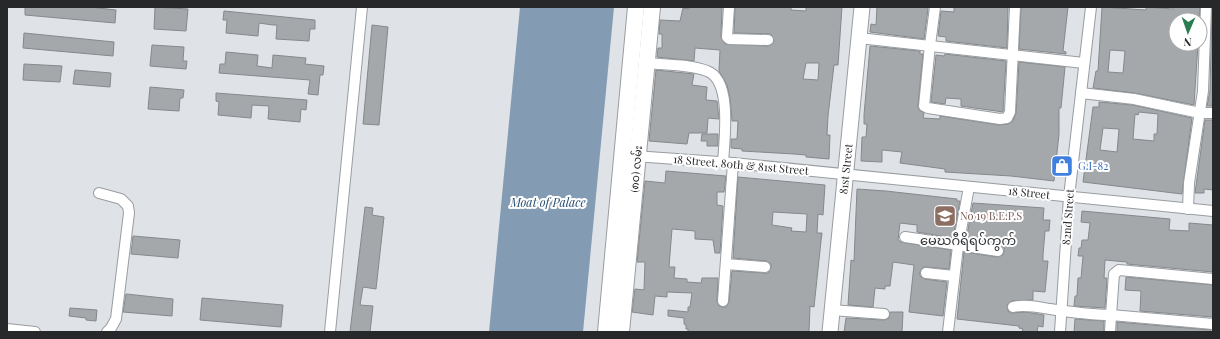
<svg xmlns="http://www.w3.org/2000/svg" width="1220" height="339" font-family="'Playfair Display','Noto Sans Myanmar',serif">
	<rect width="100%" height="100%" fill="#dfe3e7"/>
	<!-- water -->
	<polygon fill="#849bb4" points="520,7 614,7 583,332 489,332"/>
	<!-- building -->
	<g fill="#a4a8ab" stroke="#85898c" fill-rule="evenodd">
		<polygon points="25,7 90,7 116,10 115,23 25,15"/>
		<polygon points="155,7 188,9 186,31 154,29"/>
		<path d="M689 7H722L721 37 725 44 768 46 771 45 774 41 771 34 734 33 735 7H791V10L806 11V7H842L838 65H834L828 116 827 135H830L829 159 806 157V155L794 154 742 151V149L731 148V139H737L738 121H732L730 98 727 85 719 71 720 50 695 48 694 61 657 57 658 48H662V34H659L660 20 680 21 683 8 689 9ZM806 63H819L818 80 803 79Z"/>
		<polygon points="877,7 927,7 928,9 924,39 870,32 871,24 876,25"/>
		<polygon points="954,7 1008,7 1007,48 946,41 946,37 938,36 941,11 954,12"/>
		<polygon points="1021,7 1068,7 1063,51 1066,52 1066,54 1019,49"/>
		<path d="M1102 7 1146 10V7L1173 9 1174 7H1200L1199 20H1176V44H1198L1194 105 1135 93 1093 88 1096 71H1098ZM1110 50 1125 51 1123 73 1108 72Z"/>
		<polygon points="1212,7 1213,7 1213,93 1212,106 1207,106 1210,91"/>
		<polygon points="224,11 315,20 315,29 310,29 309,41 276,39 277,25 273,25 259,23 258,36 226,33 227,20 223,20"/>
		<polygon points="372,25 388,27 379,125 363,124"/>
		<polygon points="24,33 114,42 113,56 23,48"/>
		<polygon points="152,45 184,47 183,61 187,61 186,69 150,66"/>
		<polygon points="870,46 920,51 920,54 923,54 918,105 919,110 924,113 923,118 940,119 940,116 999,125 1008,124 1013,121 1016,113 1019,62 1065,67 1061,108 1059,108 1059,134 1054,181 1011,176 945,172 945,169 900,163 902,152 882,150 882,162 861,161 862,137 866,137 867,124 864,124 864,115"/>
		<polygon points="226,52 258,55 257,66 272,68 273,55 306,58 305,64 324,66 323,75 320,75 318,95 308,94 310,80 219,73 220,64 225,64"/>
		<polygon points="945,54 1006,61 1003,112 961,106 961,99 946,98 945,104 931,102 936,55 944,56"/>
		<polygon points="24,64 62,66 60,82 23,80"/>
		<polygon points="75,70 111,73 110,87 73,84"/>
		<polygon points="656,70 694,74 692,85 707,87 706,100 717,101 719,119 708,118 707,133 689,133 687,144 649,141"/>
		<polygon points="150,87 184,90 183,98 180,98 179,111 148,109"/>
		<polygon points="216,93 307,100 306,110 301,109 300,122 268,119 269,106 252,105 251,118 218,115 219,102 216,101"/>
		<path d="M1099 102 1133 105 1192 118 1182 194 1083 182 1093 107H1099ZM1139 112 1158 114 1157 134H1154V141L1133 139 1135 114 1138 115ZM1103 128 1119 129 1117 152 1100 150Z"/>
		<polygon points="1205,120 1213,120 1213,190 1204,189 1204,193 1195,193"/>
		<polygon points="702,134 718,134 718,146 707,146 707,141 701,141"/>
		<path d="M666 171 726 176 724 192H717V205L723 206 720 253H715L713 240 695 239V231L672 229 669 267H675L674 278 687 279V282L701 283 702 278H718L717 301 719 306 722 307H726L729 302 732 271 765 273H768L771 268V264L766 261 733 258 738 177 825 185 823 215 818 214 817 233H822L821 241 814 307 810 306 809 332H688V329H686V325L684 324V318L668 316V310L688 312V307H690L692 293 667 292V297L655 296 653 315 632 312 635 289 644 290 645 262H637L645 181 665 183ZM773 212 807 214 806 232 791 231 792 228 772 225Z"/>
		<polygon points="857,189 886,191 957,199 957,201 960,201 953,238 917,232 917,225 900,223 898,240 901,242 951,250 949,269 926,267 923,267 920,272 920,276 925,279 947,282 943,316 909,312 914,265 893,262 890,286 885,286 885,289 875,288 873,307 848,305 851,260 854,261"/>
		<polygon points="973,203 1044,208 1043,220 1050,220 1049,231 1045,231 1043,255 1043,261 1048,261 1045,292 1033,291 1033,300 1012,301 1007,305 1008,311 1011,313 1026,312 1044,315 1043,327 1038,326 1037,332 1022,332 1023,329 1019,328 1019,326 957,319 964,252 997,257 1003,255 1004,252 1004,248 999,245 966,240"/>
		<polygon points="365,207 373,208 372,215 384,217 376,289 363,287 360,305 373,306 370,332 350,332"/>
		<polygon points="1082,211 1170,219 1169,230 1189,231 1189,223 1213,225 1213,272 1127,264 1127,262 1105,260 1104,278 1107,278 1105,308 1074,306 1075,296 1077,296 1078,278 1081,278 1083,256 1078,256 1079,248 1081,248 1082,240 1088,240 1090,223 1081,222"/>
		<polygon points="133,236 180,240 178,258 131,254"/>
		<polygon points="1126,277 1213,285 1213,317 1140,311 1141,291 1125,290"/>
		<polygon points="126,294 173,299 172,316 123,312"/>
		<polygon points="202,298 283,305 281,327 200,320"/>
		<polygon points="70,308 97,310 96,321 86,320 86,318 69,316"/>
		<polygon points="890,312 903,312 902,332 844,332 846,318 884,320 889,318"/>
		<polygon points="1075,319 1104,321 1104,332 1074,332"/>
		<polygon points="1117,322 1211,330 1210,332 1117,332"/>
	</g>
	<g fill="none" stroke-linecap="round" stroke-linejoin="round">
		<!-- street casing -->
		<g stroke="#999ca0" stroke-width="12">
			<g id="street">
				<polyline points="729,7 727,37 729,39 768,40"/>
				<polyline points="935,7 930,45 924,106 928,108 1000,119 1007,118 1010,112 1015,7"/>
				<polyline points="859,38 1084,63"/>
				<path d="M646 63C666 65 689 64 707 71 733 80 724 142 723 163"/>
				<polyline points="1081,93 1134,99 1200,113 1213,113"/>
				<polyline points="634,156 733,163 1213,211"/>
				<polyline points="99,193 121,199 128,206 129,213 116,319 111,328 107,332"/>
				<polyline points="1188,209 1189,183 1203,91 1206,7"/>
				<polyline points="905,237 998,251"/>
				<polyline points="726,264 765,267"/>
				<polyline points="926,273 954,276"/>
				<polyline points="723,301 733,163"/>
				<path d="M1013 307C1024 304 1038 307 1050 309 1070 312 1091 315 1111 315L1114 274 1119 270 1213 279"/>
				<polyline points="832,310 884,314"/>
				<polyline points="7,329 35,332"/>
				<polyline points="330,332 362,7"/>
				<polyline points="948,332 958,246 969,187"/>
				<polyline points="1060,332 1069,197 1091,7"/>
				<polyline points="1110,332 1111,315 1213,324"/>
			</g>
		</g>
		<!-- secondary casing -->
		<g stroke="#999ca0" stroke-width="17">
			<polyline id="secondary" points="830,332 862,7"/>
		</g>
		<!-- primary casing -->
		<g stroke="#999ca0" stroke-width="18">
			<g id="primary">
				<polyline points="606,332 636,7"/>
				<polyline points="621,332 652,7"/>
			</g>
		</g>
		<!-- street -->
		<use href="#street" stroke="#fff" stroke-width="10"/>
		<!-- secondary -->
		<use href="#secondary" stroke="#fff" stroke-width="15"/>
		<!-- primary -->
		<use href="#primary" stroke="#fff" stroke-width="16"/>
	</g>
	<!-- icons -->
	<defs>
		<g id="shop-square" transform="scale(1.15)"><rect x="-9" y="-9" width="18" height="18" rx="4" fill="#3f7fe0" stroke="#fff"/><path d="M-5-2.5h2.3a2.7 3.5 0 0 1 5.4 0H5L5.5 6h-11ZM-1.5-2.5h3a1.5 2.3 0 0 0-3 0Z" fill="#fff"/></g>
		<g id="school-square" transform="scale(1.15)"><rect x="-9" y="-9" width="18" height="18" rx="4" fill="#8d6e63" stroke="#fff"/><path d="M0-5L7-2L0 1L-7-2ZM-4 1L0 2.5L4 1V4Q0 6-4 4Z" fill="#fff"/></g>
	</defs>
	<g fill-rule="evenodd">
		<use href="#shop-square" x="1062" y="166"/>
		<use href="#school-square" x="945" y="216"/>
	</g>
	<g text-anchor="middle" stroke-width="4" stroke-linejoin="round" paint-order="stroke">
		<!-- street labels -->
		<g font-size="11" fill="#272829" stroke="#fff">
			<text transform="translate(741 165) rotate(5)" y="4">18 Street, 80th &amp; 81st Street</text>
			<text transform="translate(636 169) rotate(-85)" y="4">(၈၀) လမ်း</text>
			<text transform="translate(846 169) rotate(-84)" y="4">81st Street</text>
			<text transform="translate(1029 193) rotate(6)" y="4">18 Street</text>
			<text transform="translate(1068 217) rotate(-86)" y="4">82nd Street</text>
		</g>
		<!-- shop labels -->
		<g font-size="11" fill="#366cbe" stroke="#fff" text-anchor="start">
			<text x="1078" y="170">G.I-82</text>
		</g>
		<!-- education labels -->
		<g font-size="11" fill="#785e54" stroke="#fff" text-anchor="start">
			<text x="960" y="220">No 19 B.E.P.S</text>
		</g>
		<!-- water labels -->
		<g font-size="12" font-style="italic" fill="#274c70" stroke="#fff">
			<text x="548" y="207">Moat of Palace</text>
		</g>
		<!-- quarter labels -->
		<g font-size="13" fill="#2f3235" stroke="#fff">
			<text x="968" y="245">မေဃဂီရိရပ်ကွက်</text>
		</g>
	</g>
	<!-- border -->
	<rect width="1220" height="339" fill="none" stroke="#272829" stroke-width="16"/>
	<!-- north arrow -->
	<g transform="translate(1188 32) rotate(182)"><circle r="19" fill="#ffffff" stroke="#a9a9a9"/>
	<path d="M0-3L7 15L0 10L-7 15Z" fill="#2a7d50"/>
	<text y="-6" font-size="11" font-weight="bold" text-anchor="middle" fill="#272829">N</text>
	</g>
</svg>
